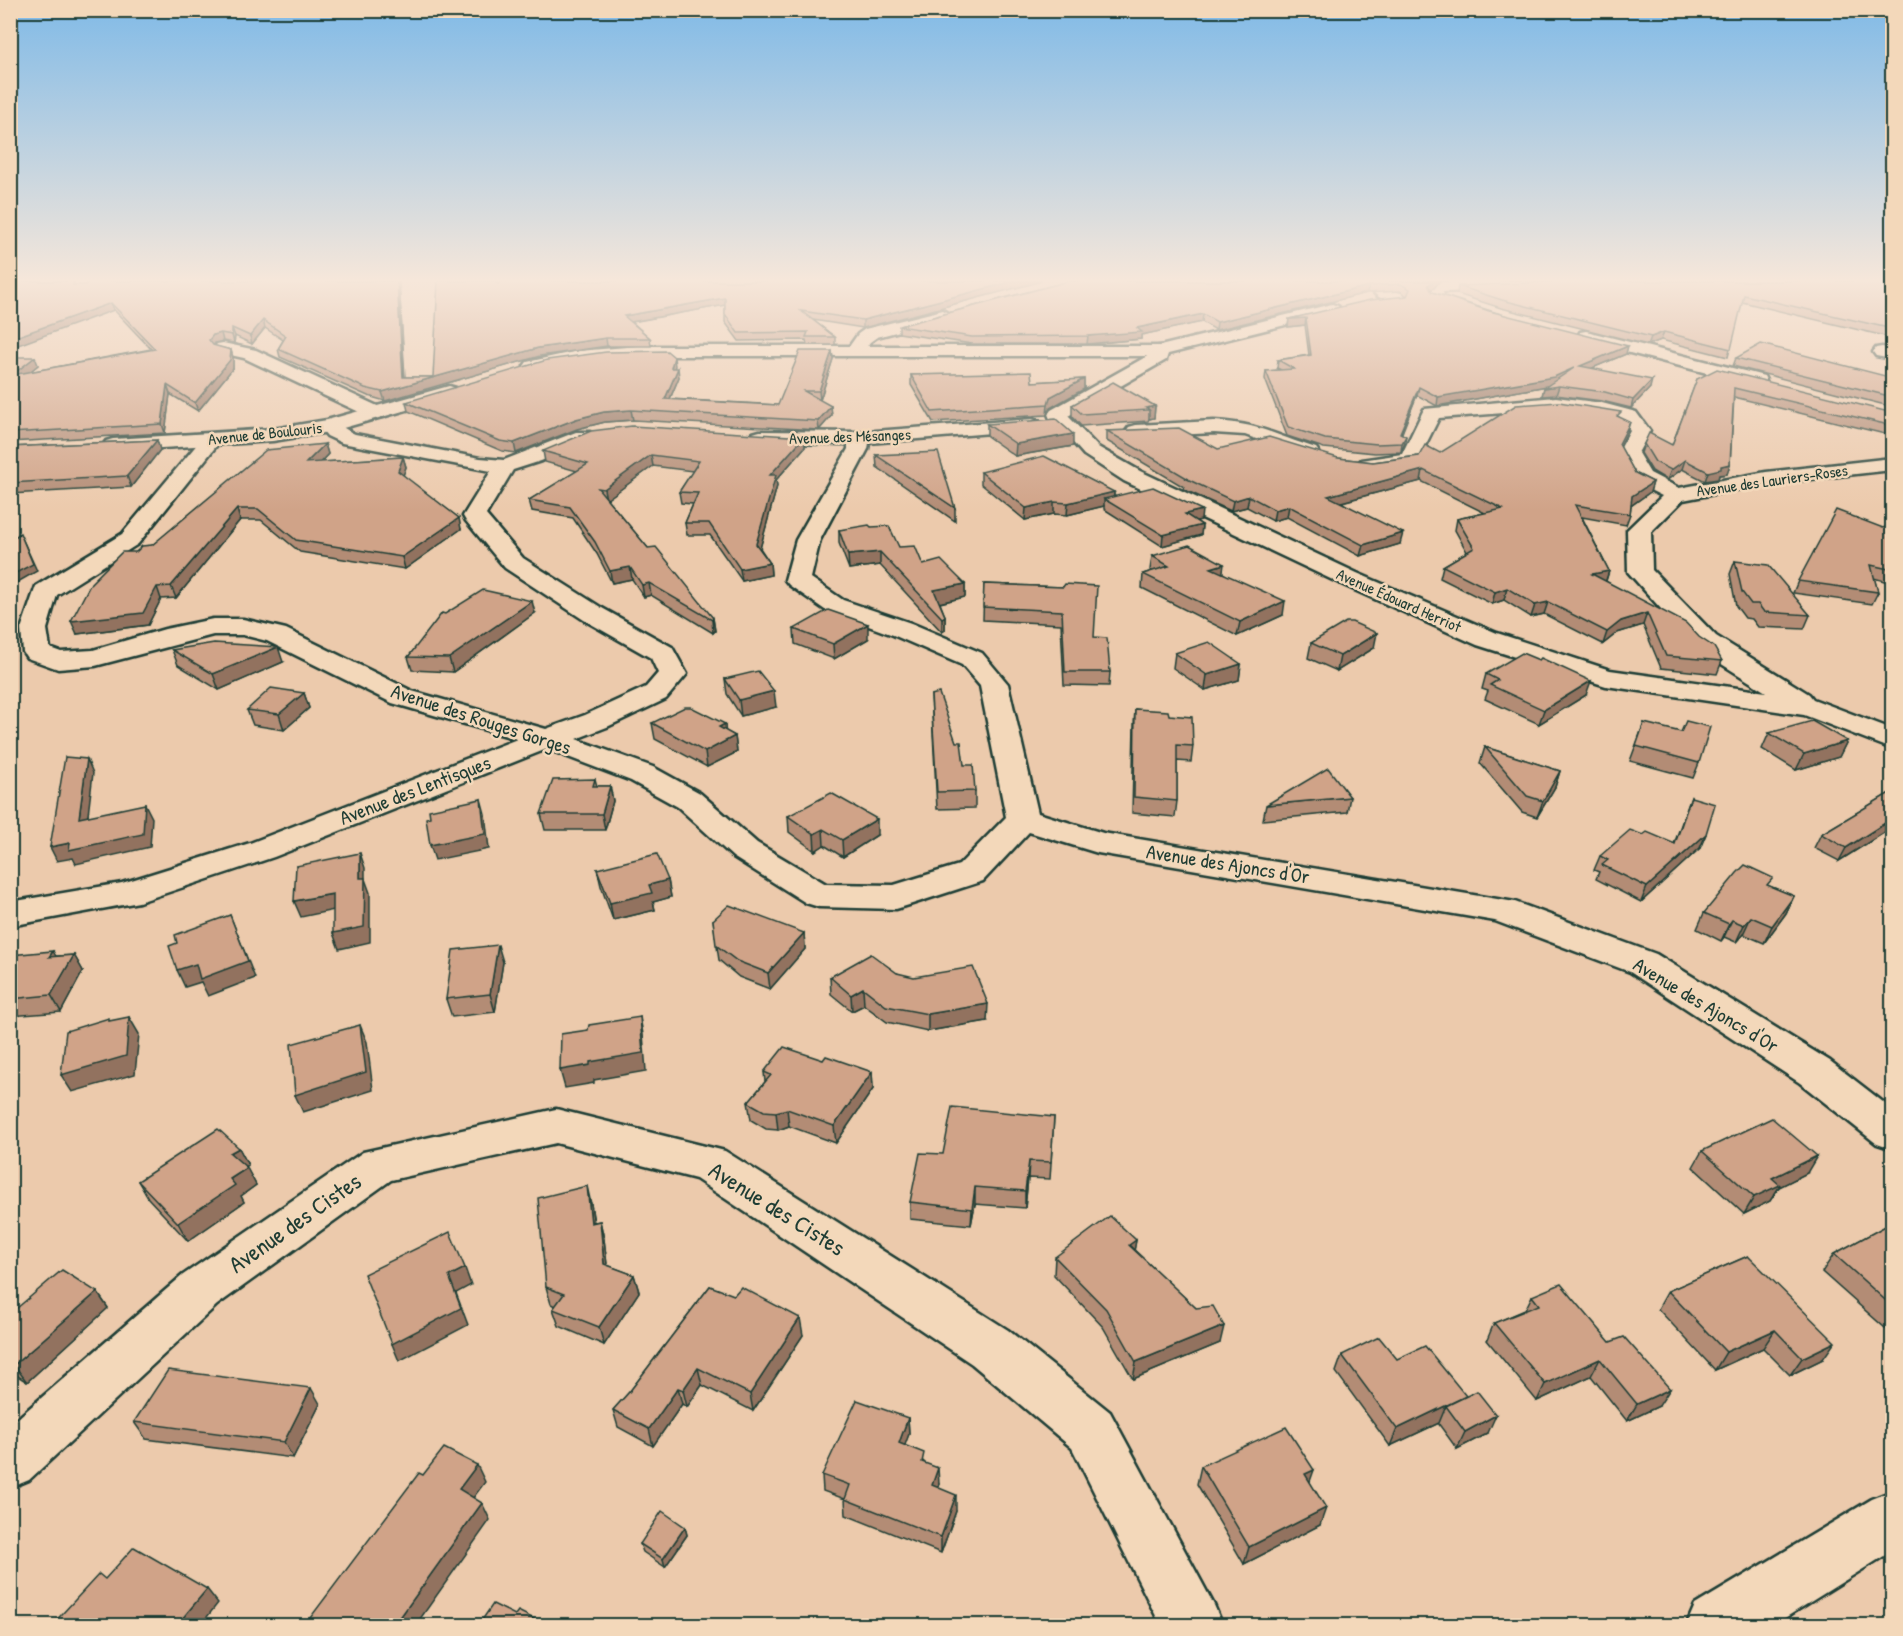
<svg xmlns="http://www.w3.org/2000/svg" width="1903" height="1636" font-family="'Patrick Hand',sans-serif">
	<rect width="100%" height="100%" fill="#eccaac"/>
	<filter id="ink" filterUnits="userSpaceOnUse"><feTurbulence type="fractalNoise" baseFrequency=".0167" numOctaves="2"/><feDisplacementMap in="SourceGraphic" scale="12" xChannelSelector="R" yChannelSelector="G"/><feConvolveMatrix kernelMatrix="1 2 1 2 8 2 1 2 1" color-interpolation-filters="sRGB"/></filter>
	<g filter="url(#ink)">
		<g fill="none" stroke-linecap="round" stroke-linejoin="round">
			<!-- minor casing -->
			<g stroke="#1f3d34" stroke-width="5">
				<g id="minor">
					<polygon points="74,281 90,281 87,290 77,290"/>
					<polygon points="943,310 951,315 949,318 877,337 870,342 861,355 849,355 846,351 858,334 865,329"/>
					<polygon points="223,343 256,350 384,409 387,413 384,417 370,417 244,358 217,352 214,348 217,344"/>
					<polygon points="1160,346 1166,347 1169,351 1166,360 1068,416 1098,447 1140,471 1357,573 1497,633 1610,670 1766,692 1696,648 1628,572 1627,530 1662,496 1634,482 1618,453 1630,431 1622,420 1601,415 1556,409 1439,418 1416,464 1368,470 1361,468 1357,464 1361,460 1402,454 1424,409 1556,397 1602,403 1636,412 1650,431 1638,453 1650,473 1679,488 1766,472 1892,458 1892,470 1766,484 1683,500 1651,532 1652,570 1716,636 1809,694 1813,699 1892,729 1892,749 1804,715 1606,686 1477,645 1339,583 1124,481 1084,455 1069,438 1053,426 1048,414 1051,410 1151,354 1154,347"/>
					<polygon points="1882,347 1892,349 1892,359 1876,356 1873,352 1876,348"/>
					<path d="M1032 419 1039 421 1042 425 1039 429 869 443 868 449 820 540 811 578 843 600 911 623 982 653 1008 684 1038 813 1103 833 1515 902 1656 954 1830 1061 1892 1109V1149L1877 1144 1800 1083 1630 972 1495 921 1098 853 1029 832 983 881 909 905 896 909 819 907 806 903 733 857 678 807 631 781 547 749 274 857 139 902 10 926V902L122 883 250 843 517 739 392 703 267 641 243 635H213L95 666 58 669 27 658 23 652 21 629 36 586 122 534 204 436H218L221 440 138 544 57 595 47 629 50 648 61 652 93 650 165 629 213 619H243L286 629 412 691 546 729 585 715 646 687 658 673 651 658 584 620 505 568 466 521 463 516 491 471 342 443 327 436 319 426 322 422C335 418 343 429 355 434L480 458 504 460 576 432H590L593 436 590 440 541 461 513 470 486 515 523 558 602 608 672 647 687 674 666 699 607 727 576 739 653 767 700 793 757 843 826 884 894 885 959 865 1006 817 980 686 962 665 893 635 825 610 789 585 785 580 796 540 848 449V444L760 443 753 441 750 437 753 433 760 431 862 432Z"/>
					<path d="M1214 421C1258 423 1277 436 1316 448L1319 452 1316 456 1309 458 1245 435 1214 433 1136 437 1129 435 1126 431 1129 427 1136 425Z"/>
					<polygon points="556,1109 725,1151 1008,1330 1110,1412 1214,1605 1223,1626 1161,1626 1072,1448 972,1364 696,1179 556,1143 391,1180 217,1305 29,1480 10,1488 10,1425 183,1275 363,1152"/>
				</g>
			</g>
			<!-- tertiary casing -->
			<g stroke="#1f3d34" stroke-width="5">
				<g id="tertiary">
					<path d="M1584 281 1577 286 1442 292 1444 294C1431 310 1386 307 1373 292L1381 287C1397 291 1412 300 1429 292L1420 290 1417 287 1425 282Z"/>
					<polygon points="1332,304 1338,306 1340,309 1338,312 1160,356 639,356 578,361 533,371 527,370 524,366 527,362 578,351 639,346 1160,346"/>
					<polygon points="1586,331 1764,376 1766,380 1764,384 1757,386 1580,340 1578,336 1580,332"/>
					<polygon points="449,386 456,388 458,392 456,396 329,432 273,441 113,451 106,449 103,445 106,441 113,439 273,429 327,420"/>
					<polygon points="1892,1491 1892,1551 1772,1626 1686,1626 1695,1605 1872,1499"/>
				</g>
			</g>
			<!-- minor -->
			<use href="#minor" fill="#f3d8ba" fill-rule="evenodd"/>
			<!-- tertiary -->
			<use href="#tertiary" fill="#f3d8ba" fill-rule="evenodd"/>
		</g>
		<!-- wall -->
		<g fill="#b38c75" stroke="#1f3d34" stroke-width="1.5">
			<polygon points="10,281 73,281 74,285 399,281 405,377 433,377 498,284 1042,281 863,328 813,320 835,337 835,345 807,345 806,340 739,341 725,322 725,305 632,322 650,338 651,346 607,346 540,356 385,401 368,396 280,357 278,349 283,340 265,328 252,344 235,336 234,343 223,341 215,343 213,346 231,350 233,358 233,368 198,411 170,394 165,433 10,442 10,357 38,365 29,372 151,349 114,310"/>
			<polygon points="1069,281 1439,282 1434,288 1431,290 1432,292 1626,354 1592,368 1650,388 1631,408 1602,401 1556,395 1542,396 1544,388 1547,386 1437,406 1417,395 1402,433 1404,445 1401,452 1375,453 1324,448 1287,436 1265,379 1266,371 1281,370 1277,368 1278,360 1309,355 1305,325 1288,327 1289,319 1407,296 1400,291 1367,293 1216,330 1202,322 1141,335 1141,339 1087,344 972,344 899,333 899,326"/>
			<polygon points="1893,281 1893,338 1742,302 1728,357 1661,340 1648,345 1501,308 1457,294 1458,286"/>
			<polygon points="832,351 833,359 820,400 832,415 819,430 633,420 605,422 577,429 516,453 502,451 408,411 406,402 674,357 674,368 679,377 670,399 778,405"/>
			<polygon points="1736,358 1893,378 1893,407 1733,366"/>
			<polygon points="911,375 1032,382 1084,379 1084,389 1050,408 1047,415 933,422 911,385"/>
			<polygon points="1697,379 1893,413 1893,436 1734,397 1730,464 1727,474 1719,475 1718,479 1705,481 1682,469 1667,480 1652,471 1641,453 1644,444 1672,445"/>
			<polygon points="1072,405 1155,406 1154,418 1149,419 1148,421 1081,426 1072,416"/>
			<polygon points="1619,417 1627,432 1620,446 1635,473 1653,482 1650,492 1631,506 1630,514 1626,525 1582,517 1609,571 1606,581 1722,661 1717,674 1661,668 1643,625 1617,633 1603,644 1544,614 1531,617 1504,600 1492,604 1440,578 1443,566 1467,552 1455,530 1457,519 1485,513 1421,481 1342,502 1400,544 1360,556 1287,517 1273,521 1247,507 1231,511 1183,489 1184,487 1107,441 1107,431 1218,449 1338,458 1373,462 1440,453"/>
			<polygon points="987,424 1073,446 1015,456 987,436"/>
			<polygon points="804,437 805,447 776,480 777,486 760,548 770,563 771,575 742,581 710,535 687,535 685,523 693,504 681,503 679,492 693,471 653,466 607,499 648,548 713,618 715,631 713,633 651,595 644,597 632,579 612,583 597,554 573,518 532,511 529,500 577,471 545,462 543,451"/>
			<polygon points="157,440 160,450 131,487 10,494 10,447"/>
			<polygon points="325,444 328,454 321,462 403,457 406,467 403,475 461,529 405,569 300,552 261,520 240,520 176,598 161,599 148,625 77,634 136,552 152,545"/>
			<polygon points="876,455 955,508 955,521 877,467"/>
			<polygon points="981,472 1114,492 1114,496 1201,520 1196,521 1202,525 1201,535 1162,546 1104,509 1104,506 1067,515 1054,514 1025,520 981,484"/>
			<polygon points="1893,524 1893,572 1888,582 1874,578 1878,592 1872,604 1793,593 1798,581"/>
			<polygon points="871,527 923,565 965,584 965,597 940,603 945,616 945,630 942,632 880,565 849,569 839,543 839,530"/>
			<polygon points="1152,556 1223,573 1283,615 1237,636 1142,588 1143,574 1152,571 1150,570"/>
			<polygon points="1735,561 1810,615 1804,629 1758,627 1752,619 1745,618 1736,606 1730,574"/>
			<polygon points="984,584 1063,587 1094,637 1110,672 1109,686 1064,685 1061,624 983,620"/>
			<polygon points="535,613 453,672 412,670 408,657 445,614"/>
			<polygon points="794,629 868,639 834,659 795,644"/>
			<polygon points="1311,643 1374,648 1337,671 1308,658"/>
			<polygon points="172,650 283,662 219,690 178,665"/>
			<polygon points="1175,653 1241,664 1239,680 1205,690 1173,668"/>
			<polygon points="1486,674 1586,695 1539,724 1485,699 1488,691 1482,689"/>
			<polygon points="725,679 776,707 741,716 727,694"/>
			<polygon points="304,693 309,708 284,730 253,725 247,710"/>
			<polygon points="931,695 956,742 964,765 975,791 975,808 937,809"/>
			<polygon points="1135,709 1169,715 1193,746 1191,762 1177,761 1177,801 1175,817 1132,813 1134,724"/>
			<polygon points="652,723 725,724 725,731 735,736 737,752 707,767 655,739"/>
			<polygon points="1644,723 1699,763 1693,778 1630,761"/>
			<polygon points="1769,733 1847,741 1839,757 1796,770 1762,749"/>
			<polygon points="1485,747 1560,771 1555,787 1537,817 1522,812 1480,763"/>
			<polygon points="595,779 597,786 610,786 613,801 605,830 545,830 541,814"/>
			<polygon points="1893,791 1893,827 1839,861 1814,848 1821,834"/>
			<polygon points="1350,797 1347,812 1263,820 1266,805"/>
			<polygon points="1691,797 1706,834 1700,848 1641,902 1596,879 1599,872 1594,870 1600,856 1643,835 1674,844"/>
			<polygon points="788,816 877,835 843,857 824,845 815,851 789,832"/>
			<polygon points="597,869 668,880 671,897 653,902 655,910 613,920 601,886"/>
			<polygon points="1769,886 1794,896 1786,913 1764,943 1743,934 1736,942 1724,937 1721,941 1697,929 1704,913"/>
			<polygon points="713,920 804,933 805,949 770,989 739,977 719,960"/>
			<polygon points="10,955 56,956 74,955 83,971 61,1012 10,1016"/>
			<polygon points="503,962 495,1012 452,1017 446,999"/>
			<polygon points="897,973 987,1021 928,1031 887,1022 864,1005 852,1011 831,994 830,977"/>
			<polygon points="1893,985 1893,995 1888,992"/>
			<polygon points="823,1060 872,1072 873,1089 836,1143 789,1126 778,1130 766,1129 751,1120 748,1102 765,1082 764,1072"/>
			<polygon points="1054,1117 1050,1179 1028,1178 1025,1208 975,1204 971,1225 910,1219 910,1202 943,1154"/>
			<polygon points="239,1148 248,1165 246,1167 256,1185 241,1196 244,1202 188,1241 148,1198 138,1181"/>
			<polygon points="1702,1151 1807,1173 1779,1187 1770,1201 1744,1214 1693,1167"/>
			<polygon points="591,1204 594,1222 600,1221 604,1239 607,1265 634,1275 639,1292 604,1345 559,1326 553,1309 555,1306 551,1304 546,1287"/>
			<polygon points="1893,1222 1893,1335 1822,1272 1834,1254"/>
			<polygon points="1136,1240 1134,1250 1196,1308 1220,1343 1133,1379 1103,1327 1054,1275 1055,1257"/>
			<polygon points="1748,1256 1823,1359 1790,1375 1763,1348 1715,1370 1658,1309 1668,1291"/>
			<polygon points="710,1286 803,1335 753,1411 702,1385 687,1407 682,1404 653,1446 618,1427 613,1410 630,1391"/>
			<polygon points="97,1292 108,1308 27,1382 10,1371 10,1314"/>
			<polygon points="1532,1296 1659,1406 1627,1421 1591,1376 1537,1401 1487,1340 1494,1323 1525,1310"/>
			<polygon points="1342,1355 1397,1359 1488,1433 1457,1449 1438,1423 1439,1423 1390,1446 1336,1372"/>
			<polygon points="320,1404 293,1458 146,1439 134,1422"/>
			<polygon points="908,1418 909,1434 904,1445 924,1462 939,1484 937,1487 956,1511 941,1553 846,1515 845,1499 823,1491 822,1475"/>
			<polygon points="1201,1466 1310,1482 1320,1525 1244,1564 1197,1484"/>
			<polygon points="685,1527 687,1535 665,1567 643,1552 640,1544"/>
		</g>
		<!-- shaded-wall -->
		<g fill="#92725f" stroke="#1f3d34" stroke-width="1.5">
			<polygon points="397,281 399,281 405,386 403,377"/>
			<polygon points="1015,281 1042,281 863,328 863,320"/>
			<polygon points="1435,281 1442,281 1439,282 1434,288 1426,292 1428,285"/>
			<polygon points="1369,286 1367,293 1216,330 1217,322"/>
			<polygon points="725,298 726,305 625,323 624,316"/>
			<polygon points="111,303 114,310 10,348 10,339"/>
			<polygon points="1203,314 1202,322 1141,335 1141,339 1087,344 1088,336 1137,328"/>
			<polygon points="1306,318 1305,325 1288,327 1289,319"/>
			<polygon points="263,320 265,328 252,344 250,336"/>
			<polygon points="232,328 235,336 234,343 232,335"/>
			<polygon points="1664,332 1661,340 1648,345 1651,337"/>
			<polygon points="221,333 223,341 215,343 212,348 209,340 213,335"/>
			<polygon points="606,338 607,346 540,356 385,401 382,392 538,348"/>
			<polygon points="1628,346 1626,354 1578,374 1580,366"/>
			<polygon points="231,350 233,358 233,368 198,411 195,403"/>
			<polygon points="832,351 833,359 820,400 819,391"/>
			<polygon points="35,357 38,365 15,384 12,375"/>
			<polygon points="674,357 675,366 672,377 671,368"/>
			<polygon points="678,368 679,377 666,408 665,399"/>
			<polygon points="1574,368 1552,385 1437,406 1438,397"/>
			<polygon points="1084,379 1084,389 1050,408 1047,415 1048,404 1050,397"/>
			<polygon points="1652,380 1650,388 1631,408 1633,400"/>
			<polygon points="167,385 170,394 165,433 162,424"/>
			<polygon points="1559,386 1556,395 1542,396 1544,388"/>
			<polygon points="1419,387 1417,395 1398,441 1400,433"/>
			<polygon points="831,406 832,415 819,430 818,421"/>
			<polygon points="1155,406 1154,418 1149,419 1149,410 1146,408"/>
			<polygon points="631,410 633,420 605,422 577,429 516,453 514,443 576,419 604,412"/>
			<polygon points="1630,422 1627,432 1616,454 1619,444"/>
			<polygon points="1073,434 1073,446 1015,456 1016,444"/>
			<polygon points="1406,436 1404,445 1401,452 1402,443"/>
			<polygon points="804,437 805,447 776,480 777,486 758,556 756,544 770,475"/>
			<polygon points="157,440 160,450 131,487 127,476"/>
			<polygon points="325,444 328,454 309,474 306,463"/>
			<polygon points="651,455 653,466 606,500 604,489"/>
			<polygon points="403,457 406,467 401,482 398,471"/>
			<polygon points="1685,460 1682,469 1667,480 1671,470"/>
			<polygon points="1730,464 1727,474 1719,475 1718,479 1705,481 1708,472 1721,466"/>
			<polygon points="1423,470 1421,481 1326,506 1328,496"/>
			<polygon points="1653,482 1650,492 1629,507 1632,496"/>
			<polygon points="1114,492 1113,504 1104,499 1104,506 1067,515 1068,503"/>
			<polygon points="1249,496 1247,507 1231,511 1233,501"/>
			<polygon points="1054,502 1054,514 1025,520 1026,508"/>
			<polygon points="1289,506 1287,517 1273,521 1275,510"/>
			<polygon points="237,509 240,520 176,598 171,586"/>
			<polygon points="1202,510 1201,520 1184,524 1185,514"/>
			<polygon points="459,518 461,529 405,569 402,557"/>
			<polygon points="1202,525 1201,535 1162,546 1163,535"/>
			<polygon points="1403,533 1400,544 1360,556 1363,545"/>
			<polygon points="23,540 37,571 16,583 10,584 10,576"/>
			<polygon points="880,552 880,565 849,569 848,555"/>
			<polygon points="770,563 771,575 742,581 740,569"/>
			<polygon points="1224,564 1222,578 1211,568"/>
			<polygon points="630,567 632,579 612,583 610,571"/>
			<polygon points="1609,571 1605,583 1592,574"/>
			<polygon points="649,583 651,595 644,597 642,585"/>
			<polygon points="965,584 965,597 934,604 934,590"/>
			<polygon points="157,587 161,599 148,625 77,634 71,621"/>
			<polygon points="1507,588 1504,600 1492,604 1495,592"/>
			<polygon points="532,601 535,613 453,672 449,658"/>
			<polygon points="1285,601 1283,615 1237,636 1240,622"/>
			<polygon points="1548,602 1544,614 1531,617 1535,605"/>
			<polygon points="1647,613 1643,625 1617,633 1603,644 1607,632 1621,621"/>
			<polygon points="945,616 945,630 942,632 942,618"/>
			<polygon points="713,618 715,631 713,633 712,620"/>
			<polygon points="868,624 868,639 834,659 833,644"/>
			<polygon points="1377,633 1374,648 1337,671 1340,656"/>
			<polygon points="278,647 283,662 219,690 213,674"/>
			<polygon points="1241,664 1239,680 1205,690 1207,675"/>
			<polygon points="1591,681 1586,695 1539,724 1544,710"/>
			<polygon points="774,691 776,707 741,716 739,700"/>
			<polygon points="304,693 309,708 284,730 279,714"/>
			<polygon points="725,724 726,739 719,727"/>
			<polygon points="735,736 737,752 707,767 705,752"/>
			<polygon points="1847,741 1839,757 1796,770 1804,754"/>
			<polygon points="87,759 93,773 86,832 79,818"/>
			<polygon points="1560,771 1555,787 1537,817 1543,801"/>
			<polygon points="610,786 613,801 605,830 602,814"/>
			<polygon points="481,799 485,814 489,849 435,860 430,845"/>
			<polygon points="145,804 152,818 150,847 76,864 73,858 57,861 50,847 70,843"/>
			<polygon points="1893,818 1893,827 1839,861 1846,848"/>
			<polygon points="877,819 877,835 843,857 842,840"/>
			<polygon points="823,829 824,845 815,851 814,834"/>
			<polygon points="1706,834 1700,848 1641,902 1647,887"/>
			<polygon points="360,853 365,868 365,879 370,893 370,942 339,949 333,933 360,878"/>
			<polygon points="668,880 671,897 653,902 655,910 613,920 610,903 649,885"/>
			<polygon points="333,894 339,909 301,917 294,901"/>
			<polygon points="1794,896 1786,913 1764,943 1772,926"/>
			<polygon points="230,915 255,978 208,996 201,982 185,987 177,970"/>
			<polygon points="1751,917 1743,934 1736,942 1744,925"/>
			<polygon points="1732,920 1724,937 1721,941 1729,924"/>
			<polygon points="804,933 805,949 770,989 768,973"/>
			<polygon points="498,945 503,962 495,1012 490,994"/>
			<polygon points="53,951 62,967 49,957"/>
			<polygon points="74,955 83,971 61,1012 51,995"/>
			<polygon points="863,988 864,1005 852,1011 851,995"/>
			<polygon points="988,1004 987,1021 928,1031 928,1014"/>
			<polygon points="129,1017 139,1034 135,1074 72,1092 61,1075"/>
			<polygon points="640,1017 643,1034 646,1071 594,1080 594,1083 565,1088 560,1070 590,1062"/>
			<polygon points="360,1025 367,1042 373,1090 303,1112 295,1095"/>
			<polygon points="872,1072 873,1089 836,1143 834,1126"/>
			<polygon points="787,1109 789,1126 778,1130 776,1112"/>
			<polygon points="239,1148 248,1165 239,1171 230,1153"/>
			<polygon points="1817,1156 1807,1173 1779,1187 1770,1201 1744,1214 1754,1197 1772,1178"/>
			<polygon points="1029,1161 1028,1178 1025,1208 1025,1191"/>
			<polygon points="247,1168 256,1185 241,1196 244,1202 188,1241 178,1223 230,1179"/>
			<polygon points="587,1186 591,1204 596,1241 591,1223"/>
			<polygon points="975,1187 975,1204 971,1225 972,1209"/>
			<polygon points="600,1221 604,1239 609,1282 604,1264"/>
			<polygon points="1136,1240 1133,1258 1129,1245"/>
			<polygon points="465,1268 471,1285 456,1293 468,1325 399,1361 392,1344 449,1276"/>
			<polygon points="634,1275 639,1292 604,1345 599,1327"/>
			<polygon points="97,1292 108,1308 27,1382 14,1365"/>
			<polygon points="800,1318 803,1335 753,1411 750,1394"/>
			<polygon points="1224,1326 1220,1343 1133,1379 1136,1362"/>
			<polygon points="1775,1330 1763,1348 1715,1370 1726,1352"/>
			<polygon points="1835,1342 1823,1359 1790,1375 1802,1358"/>
			<polygon points="1600,1359 1591,1376 1537,1401 1545,1384"/>
			<polygon points="698,1368 702,1385 687,1407 683,1390"/>
			<polygon points="311,1388 320,1404 293,1458 284,1442"/>
			<polygon points="678,1388 682,1404 653,1446 649,1429"/>
			<polygon points="1670,1389 1659,1406 1627,1421 1637,1404"/>
			<polygon points="1466,1396 1446,1406 1439,1423 1390,1446 1397,1429"/>
			<polygon points="1496,1415 1488,1433 1457,1449 1465,1432"/>
			<polygon points="908,1418 909,1434 900,1459 899,1443"/>
			<polygon points="477,1465 485,1482 467,1506 459,1489"/>
			<polygon points="938,1468 939,1484 933,1501 932,1485"/>
			<polygon points="1314,1470 1308,1487 1305,1474"/>
			<polygon points="956,1495 956,1511 941,1553 941,1537"/>
			<polygon points="482,1503 490,1520 415,1626 394,1626"/>
			<polygon points="1326,1508 1320,1525 1244,1564 1249,1547"/>
			<polygon points="685,1527 687,1535 665,1567 663,1559"/>
			<polygon points="207,1589 218,1603 200,1626 176,1626"/>
		</g>
		<!-- building -->
		<g fill="#d0a388" stroke="#1f3d34" stroke-width="1.5">
			<polygon points="10,281 72,281 73,285 86,285 87,281 397,281 403,377 433,377 438,281 493,281 498,284 502,281 1015,281 863,320 801,311 835,337 806,337 808,332 738,333 725,314 725,298 624,316 650,338 606,338 538,348 382,392 365,388 278,349 286,336 263,320 250,336 232,328 232,335 221,333 213,335 209,340 213,345 231,350 230,360 195,403 167,385 162,424 10,433 10,357 35,357 12,375 155,349 111,303 10,339"/>
			<polygon points="1069,281 1435,281 1428,285 1432,292 1489,311 1628,346 1580,366 1652,380 1633,400 1605,392 1559,386 1544,388 1574,368 1554,377 1438,397 1419,387 1400,433 1406,436 1402,443 1377,444 1325,439 1288,427 1266,371 1294,369 1278,360 1311,355 1306,318 1289,319 1370,300 1407,296 1410,289 1401,284 1369,286 1217,322 1203,314 1137,328 1142,332 1088,336 972,337 899,326"/>
			<polygon points="1572,281 1893,281 1893,329 1744,295 1731,349 1664,332 1651,337 1502,300 1458,286"/>
			<polygon points="1761,344 1893,378 1893,397 1736,358"/>
			<polygon points="667,351 674,357 671,368 678,368 665,399 778,405 800,351 832,351 819,391 804,391 831,406 818,421 631,410 604,412 576,419 514,443 500,441 406,402 547,360 606,352"/>
			<polygon points="1717,369 1893,413 1893,426 1734,388 1730,464 1721,466 1721,469 1708,472 1685,460 1671,470 1655,462 1644,444 1649,433 1672,445 1697,379"/>
			<polygon points="1031,372 1032,382 1084,379 1050,397 1048,404 932,412 911,375"/>
			<polygon points="1113,382 1155,406 1146,408 1149,410 1082,414 1072,405"/>
			<polygon points="1559,402 1621,412 1617,416 1630,422 1619,444 1635,473 1653,482 1632,496 1630,514 1575,505 1609,571 1592,574 1686,623 1699,637 1714,647 1722,661 1666,656 1647,613 1621,621 1607,632 1548,602 1535,605 1507,588 1495,592 1443,566 1474,548 1457,519 1503,509 1423,470 1328,496 1403,533 1363,545 1289,506 1275,510 1249,496 1233,501 1185,478 1187,478 1107,431 1179,428 1218,449 1269,437 1338,458 1373,462 1419,456 1425,445 1440,453 1516,405"/>
			<polygon points="1056,419 1073,434 1016,444 987,424"/>
			<polygon points="632,426 804,437 770,475 776,475 756,544 770,563 740,569 709,523 685,523 698,493 679,492 699,461 651,455 604,489 598,488 648,548 656,547 713,618 712,620 649,583 642,585 630,567 610,571 595,542 570,507 529,500 588,464 543,451 591,431"/>
			<polygon points="157,440 127,476 10,483 10,447"/>
			<polygon points="325,444 306,463 403,457 398,471 459,518 402,557 296,540 258,509 237,509 171,586 157,587 143,613 71,621 91,583 122,552 136,552 142,546 152,545 266,450"/>
			<polygon points="938,452 955,508 876,455"/>
			<polygon points="1044,456 1114,492 1068,503 1054,502 1026,508 981,472"/>
			<polygon points="1153,487 1202,510 1185,514 1202,525 1163,535 1104,499"/>
			<polygon points="1836,510 1883,528 1893,524 1893,570 1871,565 1878,592 1798,581"/>
			<polygon points="869,525 871,527 889,526 899,547 915,546 923,565 941,560 965,584 934,590 945,616 942,618 880,552 848,555 839,530"/>
			<polygon points="20,533 33,564 10,576 10,541"/>
			<polygon points="1189,545 1224,564 1211,568 1285,601 1240,622 1143,574 1169,566 1152,556"/>
			<polygon points="1735,561 1768,565 1810,615 1764,612 1758,604 1751,604 1742,592"/>
			<polygon points="984,584 1063,587 1065,584 1097,586 1094,637 1107,638 1110,672 1065,672 1062,611 983,607"/>
			<polygon points="483,590 532,601 449,658 408,657 442,613 445,614"/>
			<polygon points="828,610 868,624 833,644 794,629"/>
			<polygon points="1346,622 1352,622 1377,633 1340,656 1311,643"/>
			<polygon points="1209,642 1241,664 1207,675 1175,653"/>
			<polygon points="214,643 278,647 213,674 172,650"/>
			<polygon points="1522,653 1539,660 1541,658 1591,681 1544,710 1490,685 1498,680 1486,674"/>
			<polygon points="758,671 774,691 739,700 725,679"/>
			<polygon points="271,688 304,693 279,714 247,710"/>
			<polygon points="939,693 956,742 961,742 964,765 973,765 975,791 937,792 931,695"/>
			<polygon points="685,707 691,707 725,724 719,727 735,736 705,752 652,723"/>
			<polygon points="1135,709 1168,711 1169,715 1192,717 1193,746 1177,745 1177,801 1134,797"/>
			<polygon points="1686,721 1710,727 1699,763 1636,746 1644,723 1681,732"/>
			<polygon points="1812,721 1847,741 1804,754 1769,733"/>
			<polygon points="1485,747 1560,771 1543,801 1527,796"/>
			<polygon points="65,757 87,759 79,818 145,804 143,834 69,850 70,843 50,847"/>
			<polygon points="1328,768 1350,797 1266,805"/>
			<polygon points="595,779 593,786 610,786 602,814 541,814 553,780"/>
			<polygon points="1893,791 1893,818 1846,848 1821,834"/>
			<polygon points="831,793 877,819 842,840 823,829 814,834 788,816"/>
			<polygon points="1691,797 1715,804 1706,834 1647,887 1602,865 1608,860 1600,856 1630,830 1643,835 1647,832 1675,844"/>
			<polygon points="481,799 485,834 430,845 426,818 430,817 429,810"/>
			<polygon points="360,853 360,878 365,878 364,927 333,933 333,894 294,901 296,866"/>
			<polygon points="657,854 668,880 649,885 652,893 610,903 597,869"/>
			<polygon points="1745,865 1773,878 1767,885 1794,896 1772,926 1751,917 1744,925 1732,920 1729,924 1704,913 1737,873"/>
			<polygon points="729,905 804,933 768,973 737,961 716,945 713,920"/>
			<polygon points="230,915 248,961 200,979 196,964 177,970 169,946 177,943 175,935"/>
			<polygon points="498,945 490,994 446,999 453,950"/>
			<polygon points="53,951 49,957 74,955 51,995 10,999 10,955"/>
			<polygon points="871,954 897,973 914,977 973,967 988,1004 928,1014 886,1006 863,988 851,995 830,977"/>
			<polygon points="129,1017 126,1056 61,1075 66,1031 109,1018 109,1021"/>
			<polygon points="640,1017 643,1053 590,1062 590,1065 560,1070 561,1034 588,1030 589,1025"/>
			<polygon points="360,1025 366,1072 295,1095 291,1044"/>
			<polygon points="784,1047 823,1060 826,1056 872,1072 834,1126 787,1109 776,1112 764,1111 748,1102 771,1075 764,1072"/>
			<polygon points="952,1107 1054,1117 1051,1162 1029,1161 1025,1191 975,1187 972,1209 910,1202 920,1153 943,1154"/>
			<polygon points="1772,1118 1817,1156 1772,1178 1780,1185 1754,1197 1702,1151"/>
			<polygon points="218,1129 239,1148 230,1153 247,1168 230,1179 235,1185 178,1223 138,1181"/>
			<polygon points="587,1186 591,1223 600,1221 604,1264 634,1275 599,1327 553,1309 564,1294 546,1287 538,1198"/>
			<polygon points="1110,1216 1136,1240 1129,1245 1196,1308 1213,1306 1224,1326 1136,1362 1106,1309 1055,1257"/>
			<polygon points="1893,1222 1893,1307 1834,1254"/>
			<polygon points="450,1232 465,1268 449,1276 461,1308 392,1344 364,1274"/>
			<polygon points="1748,1256 1835,1342 1802,1358 1775,1330 1726,1352 1668,1291"/>
			<polygon points="62,1270 97,1292 14,1365 10,1363 10,1314"/>
			<polygon points="1561,1284 1610,1342 1624,1337 1670,1389 1637,1404 1600,1359 1545,1384 1494,1323 1539,1305 1532,1296"/>
			<polygon points="710,1286 734,1295 741,1287 800,1318 750,1394 698,1368 683,1390 678,1388 649,1429 613,1410 630,1391"/>
			<polygon points="1379,1337 1397,1359 1425,1346 1466,1396 1397,1429 1342,1355"/>
			<polygon points="168,1370 311,1388 284,1442 134,1422"/>
			<polygon points="1477,1391 1496,1415 1465,1432 1446,1406"/>
			<polygon points="857,1400 908,1418 899,1443 924,1453 922,1462 938,1468 932,1485 956,1495 941,1537 845,1499 850,1485 822,1475"/>
			<polygon points="1286,1427 1314,1470 1305,1474 1326,1508 1249,1547 1201,1466"/>
			<polygon points="444,1448 477,1465 459,1489 482,1503 394,1626 313,1626 307,1622 419,1473 423,1475"/>
			<polygon points="662,1511 685,1527 663,1559 640,1544"/>
			<polygon points="134,1547 207,1589 176,1626 51,1626 99,1574 105,1579"/>
			<polygon points="493,1604 515,1615 518,1611 548,1626 478,1626"/>
		</g>
	</g>
	<!-- sky -->
	<linearGradient id="sky" x2="0" y2="1"><stop stop-color="#80bae7"/><stop offset="0.55" stop-color="#f6e7da"/><stop offset="1" stop-color="#f6e7da" stop-opacity="0"/></linearGradient>
	<rect width="1903" height="510" fill="url(#sky)"/>
	<g text-anchor="middle" stroke-width="5" stroke-linejoin="round" paint-order="stroke">
		<!-- far-street labels -->
		<g font-size="16" fill="#1f3d34" stroke="#f3d8ba">
			<text transform="translate(265 433) rotate(-6)" y="6">Avenue de Boulouris</text>
			<text transform="translate(850 436) rotate(-2)" y="6">Avenue des Mésanges</text>
			<text transform="translate(1772 480) rotate(-8)" y="6">Avenue des Lauriers-Roses</text>
			<text transform="translate(1399 600) rotate(24)" y="6">Avenue Édouard Herriot</text>
		</g>
		<!-- street labels -->
		<g font-size="20" fill="#1f3d34" stroke="#f3d8ba">
			<text transform="translate(481 719) rotate(18)" y="7">Avenue des Rouges Gorges</text>
			<text transform="translate(415 790) rotate(-21)" y="7">Avenue des Lentisques</text>
			<text transform="translate(1228 864) rotate(9)" y="7">Avenue des Ajoncs d'Or</text>
			<text transform="translate(1706 1005) rotate(31)" y="7">Avenue des Ajoncs d'Or</text>
		</g>
		<!-- near-street labels -->
		<g font-size="24" fill="#1f3d34" stroke="#f3d8ba">
			<text transform="translate(777 1209) rotate(32)" y="8">Avenue des Cistes</text>
			<text transform="translate(295 1223) rotate(-35)" y="8">Avenue des Cistes</text>
		</g>
	</g>
	<!-- margin -->
	<rect width="1903" height="1636" fill="none" stroke="#f3d8ba" stroke-width="36"/>
	<rect x="18" y="18" width="1867" height="1600" fill="none" stroke="#1f3d34" stroke-width="2" filter="url(#ink)"/>
</svg>
